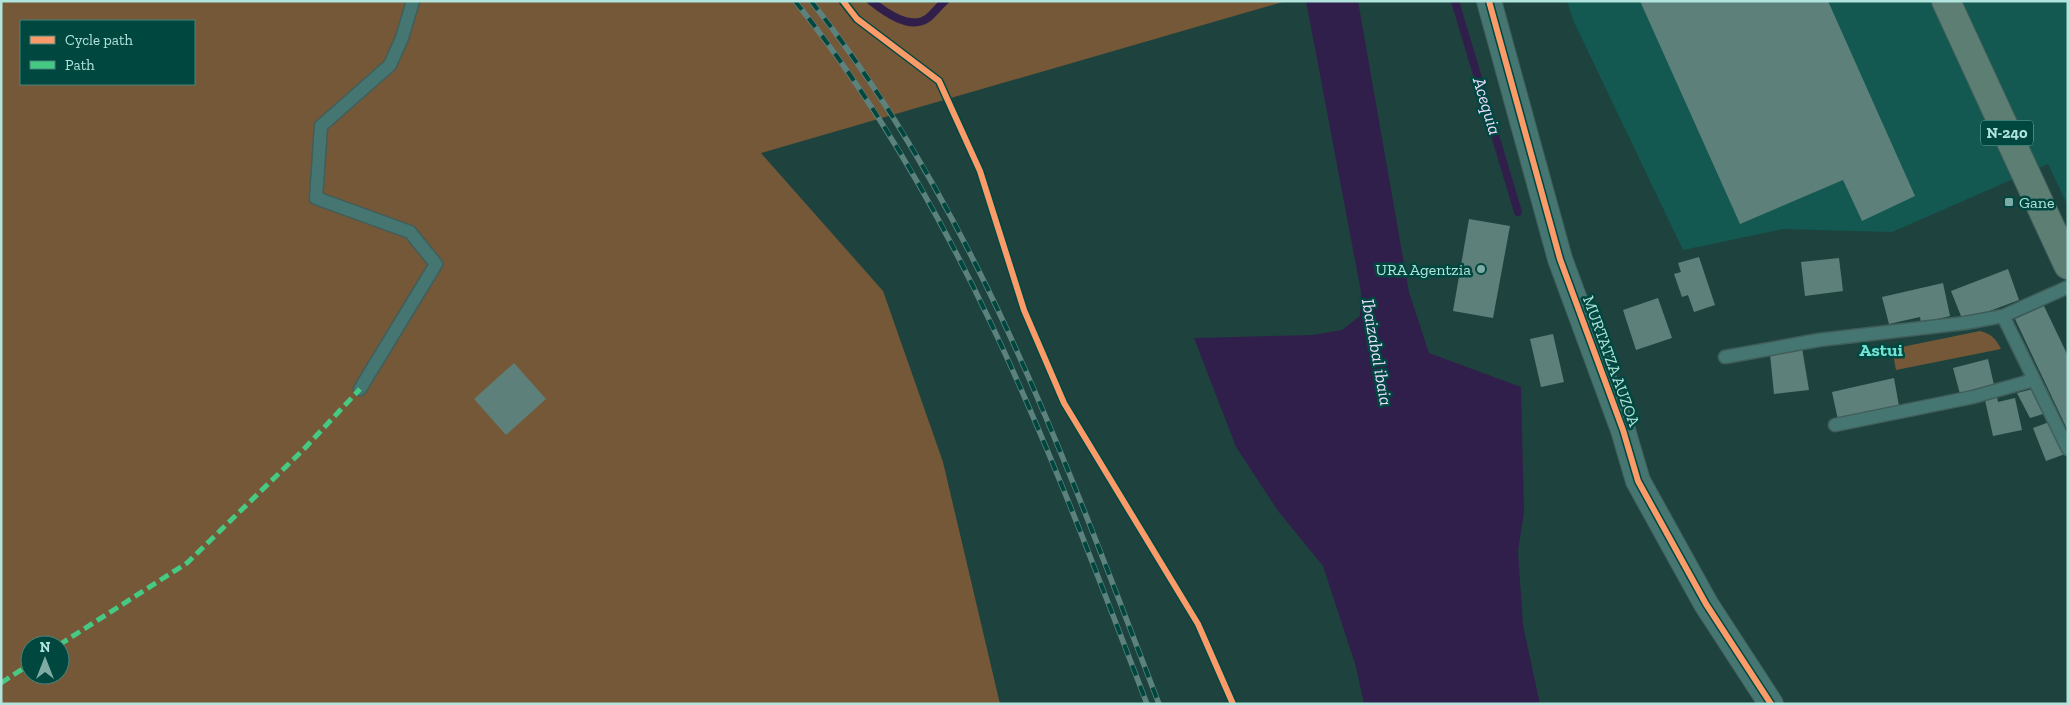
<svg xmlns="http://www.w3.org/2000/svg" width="2069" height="705" font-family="'Zilla Slab',serif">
	<rect width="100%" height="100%" fill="#1e433e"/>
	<!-- built -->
	<polygon fill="#135951" points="1567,1 2068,1 2068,206 2048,164 1892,232 1783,229 1683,250 1574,22"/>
	<!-- green -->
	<g fill="#745838" fill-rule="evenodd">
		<path d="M1 1H1286L761 153 883 291 943 462 1000 704H1ZM21 21H194V84H21ZM30 645H60V675H30Z"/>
		<path d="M1980 331C1992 334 1996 339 2001 349L1896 370 1892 349Z"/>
	</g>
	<!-- water -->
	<polygon fill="#311f4b" points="1306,1 1358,1 1409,292 1429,353 1521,387 1524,513 1518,551 1523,625 1540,704 1364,704 1356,667 1323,566 1278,511 1236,447 1194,338 1313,335 1342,330 1360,316 1361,292"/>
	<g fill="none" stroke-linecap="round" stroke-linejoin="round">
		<!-- stream -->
		<g stroke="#311f4b" stroke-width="8">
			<path d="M871 1C885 12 910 31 928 18 934 13 939 6 945 1"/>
			<polyline points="1455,1 1518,212"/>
		</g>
	</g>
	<!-- building -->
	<g fill="#5d807a">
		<polygon points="1640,1 1828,1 1915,196 1862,221 1843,180 1740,224"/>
		<polygon points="1469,219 1510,226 1493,318 1453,311"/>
		<polygon points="1699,257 1715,305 1694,312 1688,295 1682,297 1674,274 1681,272 1678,263"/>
		<polygon points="1839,258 1843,291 1805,296 1801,262"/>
		<polygon points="2008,269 2019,300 1963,321 1951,291"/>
		<polygon points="1943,283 1950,316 1921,323 1920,317 1889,324 1882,297"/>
		<polygon points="1658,298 1672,338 1636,350 1623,310"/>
		<polygon points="2044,306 2068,356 2068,431 2015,319"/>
		<polygon points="1553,334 1564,382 1541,387 1530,339"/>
		<polygon points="1802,348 1809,390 1774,394 1770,354"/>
		<polygon points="1988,359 1994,385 1960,394 1953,368"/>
		<polygon points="514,363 546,399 506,435 474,399"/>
		<polygon points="1894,378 1899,406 1838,420 1832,392"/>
		<polygon points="2033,389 2046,413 2030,418 2017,393"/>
		<polygon points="1997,397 1998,402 2015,398 2022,430 1993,436 1985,400"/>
		<polygon points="2052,421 2065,454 2046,461 2033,428"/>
	</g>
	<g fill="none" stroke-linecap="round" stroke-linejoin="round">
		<!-- lane casing -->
		<g stroke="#405e5a" stroke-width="15">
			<g id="lane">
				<polyline points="2003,316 2068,449"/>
				<polyline points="1725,357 1819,340 1965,323 2003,316 2068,287"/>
				<polyline points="360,389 436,264 410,232 316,198 321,126 390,65 402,38 413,1"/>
				<polyline points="1835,425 1973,397 2034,380"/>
			</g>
		</g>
		<!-- street casing -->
		<g stroke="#405e5a" stroke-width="26">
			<polyline id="street" points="1489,1 1560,259 1623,430 1638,481 1706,604 1771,704"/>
		</g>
		<!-- highway casing -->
		<g stroke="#405e5a" stroke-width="30">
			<polyline id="highway" points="1946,1 2068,265"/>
		</g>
		<!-- lane -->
		<use href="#lane" stroke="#467672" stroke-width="12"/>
		<!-- street -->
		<use href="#street" stroke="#467672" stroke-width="24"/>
		<!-- highway -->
		<use href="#highway" stroke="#5d7f73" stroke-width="28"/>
		<!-- rail casing -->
		<g stroke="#5c827e" stroke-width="5.5">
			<g id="rail">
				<path d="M795 1C961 208 1053 459 1147 704"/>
				<path d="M811 1C975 208 1065 460 1159 704"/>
			</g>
		</g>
		<!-- rail -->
		<use href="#rail" stroke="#004740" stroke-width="4" stroke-dasharray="11" stroke-linecap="butt"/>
		<!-- quiet -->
		<g stroke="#46c982" stroke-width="5" stroke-dasharray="10 5" stroke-linecap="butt">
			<polyline points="59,645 187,563 304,449 360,389"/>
			<polyline points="1,683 30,664"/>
		</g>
		<!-- cycleway casing -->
		<g stroke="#004740" stroke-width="9">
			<g id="cycleway">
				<polyline points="843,1 857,19 939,81 980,171 1024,310 1064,403 1198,624 1233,704"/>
				<polyline points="1489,1 1560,259 1623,430 1638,481 1706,604 1771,704"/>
			</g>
		</g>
		<!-- cycleway -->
		<use href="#cycleway" stroke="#fa9b69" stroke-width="6"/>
	</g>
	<!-- markers -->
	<g fill="#7eaca5" stroke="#004740" stroke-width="2">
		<rect x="2004" y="197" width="10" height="10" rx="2.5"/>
		<circle cx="1481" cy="269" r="5"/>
	</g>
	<g text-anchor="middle" stroke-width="5" stroke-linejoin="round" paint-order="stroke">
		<!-- shield labels -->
		<rect fill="#004740" stroke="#7cb5ad" stroke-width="1" x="1981" y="120.5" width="52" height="25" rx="4"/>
		<g font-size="15" font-weight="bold" fill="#b1e4dc">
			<text x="2007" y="138">N-240</text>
		</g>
		<!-- poi labels -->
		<g font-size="16" fill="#b1e4dc" stroke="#004740" text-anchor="start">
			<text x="2019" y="208">Gane</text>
			<text x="1471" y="275" text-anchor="end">URA Agentzia</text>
		</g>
		<!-- street labels -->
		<g font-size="16" fill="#b1e4dc" stroke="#004740">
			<text transform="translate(1612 361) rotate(70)" y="6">MURTATZA AUZOA</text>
		</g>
		<!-- water labels -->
		<g font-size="18" font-style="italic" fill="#eadcfe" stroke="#004740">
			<text transform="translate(1487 106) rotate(73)" y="6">Acequia</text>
			<text transform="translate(1377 352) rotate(80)" y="6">Ibaizabal ibaia</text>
		</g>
		<!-- neighbourhood labels -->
		<g font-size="18" font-weight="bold" fill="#71e3d4" stroke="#004740">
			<text x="1881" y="356">Astui</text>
		</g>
	</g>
	<!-- border -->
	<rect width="2069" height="705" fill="none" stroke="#b1e4dc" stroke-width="5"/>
	<!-- legend -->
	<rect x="20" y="20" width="175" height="65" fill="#004740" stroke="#47867e"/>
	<rect x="30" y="36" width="25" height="8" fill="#fa9b69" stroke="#47867e"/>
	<text x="65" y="45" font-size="15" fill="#b1e4dc">Cycle path</text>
	<rect x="30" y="61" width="25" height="8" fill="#46c982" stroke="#47867e"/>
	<text x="65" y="70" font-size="15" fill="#b1e4dc">Path</text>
	<!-- north arrow -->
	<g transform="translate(45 660)"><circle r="24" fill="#004740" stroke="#47867e"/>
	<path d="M0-4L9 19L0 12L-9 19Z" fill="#7eaca5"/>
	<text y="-8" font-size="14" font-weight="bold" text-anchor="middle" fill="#b1e4dc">N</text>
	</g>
</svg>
